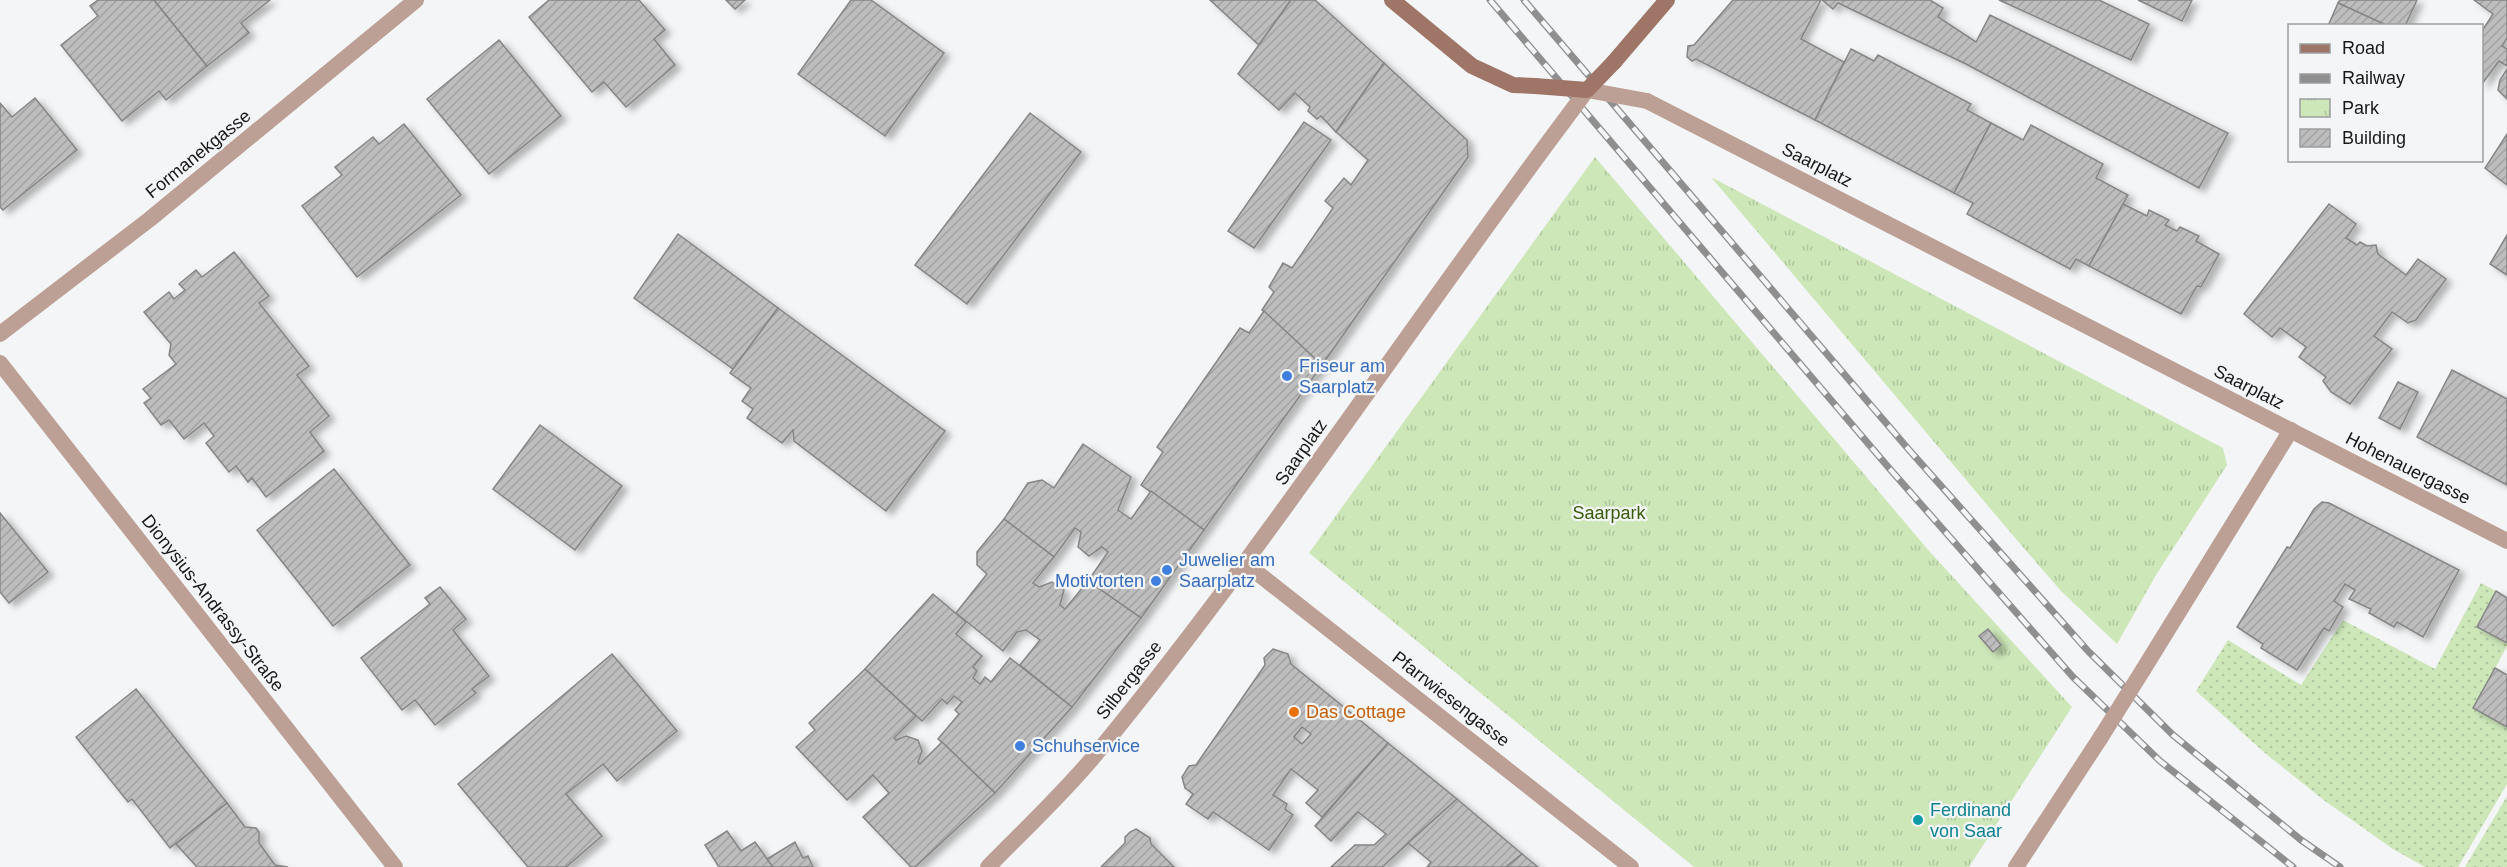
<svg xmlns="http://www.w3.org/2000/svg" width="2507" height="867" font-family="Arial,sans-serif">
	<defs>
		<pattern id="grass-dots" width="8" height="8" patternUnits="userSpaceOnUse" patternTransform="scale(1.5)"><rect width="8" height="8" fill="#cde7b9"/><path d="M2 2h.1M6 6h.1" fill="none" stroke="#afc59e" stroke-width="1.8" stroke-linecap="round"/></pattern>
		<pattern id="park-tufts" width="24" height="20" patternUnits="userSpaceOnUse" patternTransform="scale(1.5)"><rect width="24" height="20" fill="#cde7b9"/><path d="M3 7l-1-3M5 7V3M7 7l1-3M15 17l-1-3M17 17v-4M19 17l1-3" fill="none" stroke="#afc59e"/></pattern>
		<pattern id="building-hatch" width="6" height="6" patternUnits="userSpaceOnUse" patternTransform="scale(1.5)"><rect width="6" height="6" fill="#bdbdbe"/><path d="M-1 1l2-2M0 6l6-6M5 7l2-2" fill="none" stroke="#a2a2a3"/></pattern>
		<filter id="shadow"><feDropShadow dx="6" dy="4" stdDeviation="3" flood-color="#0004"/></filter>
	</defs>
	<rect width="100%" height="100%" fill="#f4f5f6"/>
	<!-- grass -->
	<g fill="url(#grass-dots)">
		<polygon points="2481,583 2496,591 2477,626 2507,643 2507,646 2474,708 2507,727 2507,784 2458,867 2425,867 2393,849 2325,801 2265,753 2196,691 2228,640 2301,685 2343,620 2435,669"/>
		<polygon points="2507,796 2507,867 2465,867"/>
	</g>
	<!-- park -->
	<g fill="url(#park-tufts)">
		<polygon points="1595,157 1930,552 2072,707 1969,867 1694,867 1309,553"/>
		<polygon points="1711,177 2223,448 2227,465 2156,575 2117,644 2061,591 2010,532"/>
	</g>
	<!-- building -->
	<g fill="url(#building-hatch)" stroke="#858586" stroke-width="1.5" fill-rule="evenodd" filter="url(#shadow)">
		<polygon points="98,0 154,0 207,66 166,100 159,91 122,121 61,45 98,16 90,6"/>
		<polygon points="154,0 270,0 241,23 249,33 207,66"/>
		<polygon points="549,0 639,0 665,30 654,39 675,65 626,107 604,82 592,92 529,17"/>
		<polygon points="726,0 745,0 735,9"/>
		<polygon points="851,0 871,0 944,53 885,136 798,74"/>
		<polygon points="1210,0 1291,0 1259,45"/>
		<polygon points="1291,0 1315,0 1384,63 1336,132 1321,116 1317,119 1308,111 1310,107 1295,93 1279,110 1238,74"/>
		<polygon points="1733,0 1821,0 1801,39 1844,62 1815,120 1696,59 1692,61 1687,57 1688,46 1694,45"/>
		<polygon points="1822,0 1930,0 1943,8 1938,17 1976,42 1990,15 2228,133 2199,188 1964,63 1838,3 1833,9"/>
		<polygon points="1999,0 2099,0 2149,24 2131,60"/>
		<polygon points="2138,0 2192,0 2182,21"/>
		<polygon points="2340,0 2417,0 2405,26 2388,26 2338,3"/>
		<polygon points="2474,0 2507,0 2507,38 2502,46 2507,49 2507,66 2499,61 2482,84 2482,31 2493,14"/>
		<polygon points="2338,3 2384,24 2383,26 2328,26"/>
		<polygon points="499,40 561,116 489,174 427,99"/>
		<polygon points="1851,49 1874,61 1878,55 1971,104 1967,110 1991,123 1954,193 1815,120"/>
		<polygon points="1384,63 1467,140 1468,157 1322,365 1262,310 1274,292 1269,287 1283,263 1292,268 1333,208 1325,201 1344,178 1351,185 1368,160 1336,132"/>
		<polygon points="2507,69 2507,99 2498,90 2500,80"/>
		<polygon points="35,98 77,150 3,210 0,207 0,103 12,117"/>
		<polygon points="1030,113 1081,152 967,304 915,265"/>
		<polygon points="1304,122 1331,140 1254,248 1228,231"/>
		<polygon points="1991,123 2023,140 2031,125 2103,164 2096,178 2128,195 2089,266 2076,259 2070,269 1967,214 1973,203 1954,193"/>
		<polygon points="404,124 461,195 357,277 302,206 342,175 335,167 373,137 379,144"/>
		<polygon points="2507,134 2507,185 2485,168"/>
		<polygon points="2123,204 2147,216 2149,210 2169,220 2165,225 2177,231 2180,227 2199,236 2196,241 2219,254 2201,287 2197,286 2181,314 2089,266"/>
		<polygon points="2329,204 2356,224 2346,238 2357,245 2360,242 2367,246 2376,245 2378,254 2406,275 2418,259 2446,279 2416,320 2408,323 2392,312 2374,336 2392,349 2350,404 2331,392 2323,381 2326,377 2299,357 2306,347 2280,328 2272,337 2244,314"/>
		<polygon points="678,234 778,308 733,369 634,298"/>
		<polygon points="2507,235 2507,275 2490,264"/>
		<polygon points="234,252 269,296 259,303 309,366 297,375 329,416 310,432 324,451 266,497 252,478 248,482 236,466 229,472 206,443 214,436 204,423 184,439 169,420 161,425 144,403 151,398 143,389 176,364 169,355 171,344 144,312 169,292 174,299 185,290 179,284 196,270 202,277"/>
		<polygon points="778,308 945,431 886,511 794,441 793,430 782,443 747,418 753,409 742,401 751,388 730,373"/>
		<polygon points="1264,311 1322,365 1204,530 1141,485 1163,452 1157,447 1240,328 1249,333"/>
		<polygon points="2452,370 2507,399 2507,485 2417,437"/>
		<polygon points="2398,382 2418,392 2400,429 2379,418"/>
		<polygon points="540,425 622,486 575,550 493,489"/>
		<polygon points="1083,444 1131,477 1118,510 1131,519 1151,491 1204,530 1141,618 1088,581 1108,552 1102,547 1089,556 1078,547 1081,532 1075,528 1054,557 1004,519 1028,483 1042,480 1054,488"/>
		<polygon points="334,469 410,565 333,626 257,530"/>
		<polygon points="2322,502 2329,503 2459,570 2423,637 2397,622 2394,627 2369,613 2371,609 2349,599 2355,590 2345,584 2334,601 2343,607 2329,631 2324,628 2297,670 2261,648 2263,644 2237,627 2287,547 2290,548 2314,509"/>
		<polygon points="0,513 48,572 9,603 0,592"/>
		<polygon points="1004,519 1054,557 1033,583 1039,587 1052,582 1064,590 1060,605 1065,609 1088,581 1141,618 1072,707 1020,665 1040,640 1026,630 1017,632 1003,651 956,613 987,574 977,565 977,552"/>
		<polygon points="440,587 466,619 453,630 489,676 472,689 476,693 435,725 415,700 402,710 361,658 430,604 425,598"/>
		<polygon points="2496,591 2507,598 2507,643 2477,627"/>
		<polygon points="933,594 966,622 956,634 982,656 973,667 977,671 973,678 980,684 985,677 991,682 1010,658 1072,707 995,793 938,739 959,714 955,710 962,702 954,696 947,704 942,699 922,721 865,669"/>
		<polygon points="1988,629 2001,645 1993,652 1979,636"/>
		<path d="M1273 649 1288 654 1291 664 1388 743 1322 817 1306 803 1318 790 1291 769 1273 795 1287 804 1285 809 1293 815 1269 850 1213 812 1208 819 1186 804 1193 794 1185 788 1182 777 1189 766 1196 765 1265 665 1264 658ZM1302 727 1311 734 1302 744 1294 737Z"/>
		<polygon points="612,654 677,731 617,781 603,764 566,794 602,836 566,867 528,867 458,784"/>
		<polygon points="2495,668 2507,675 2507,727 2473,708"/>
		<polygon points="865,669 916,716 894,738 896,740 906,736 918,740 922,751 918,762 920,764 942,742 995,793 915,867 911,867 863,817 889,793 873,775 847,800 796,747 815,730 809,723"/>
		<polygon points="136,689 227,803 170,848 132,799 128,802 76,737"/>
		<polygon points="1388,743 1457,799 1382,867 1331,867 1355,845 1374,845 1386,834 1358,812 1331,841 1315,826"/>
		<polygon points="1457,799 1522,854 1506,867 1427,867 1431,862 1408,843"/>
		<polygon points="227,803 245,827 256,828 259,832 259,843 275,865 288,867 197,867 176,844"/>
		<polygon points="1136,829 1150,838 1151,844 1174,867 1101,867 1125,843 1125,837 1130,832"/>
		<polygon points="727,831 741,851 755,842 773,867 719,867 705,845"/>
		<polygon points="795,842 803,858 808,856 813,867 773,867 767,859"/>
		<polygon points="1522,854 1538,867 1506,867"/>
	</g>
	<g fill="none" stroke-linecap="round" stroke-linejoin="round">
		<!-- minor -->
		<g stroke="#bc9f95" stroke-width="16">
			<polyline points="1647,101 2507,541"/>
			<polyline points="0,334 150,219 416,0"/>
			<polyline points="0,363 395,867"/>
			<polyline points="1246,564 1631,867"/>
			<polyline points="2143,670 2291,430"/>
			<path d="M988 867C1024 830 1063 794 1096 754 1263 551 1407 331 1564 121"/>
			<polyline points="2016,867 2101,737"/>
		</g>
		<!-- secondary -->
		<g stroke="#9f7567" stroke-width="16">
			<polyline points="1392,0 1472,66 1513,85 1535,86"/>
			<polyline points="1614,62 1667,0"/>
		</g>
		<!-- rail casing -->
		<g stroke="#8f8f90" stroke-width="7">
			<g id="rail">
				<polyline points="1490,0 1889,468 2073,677 2160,761 2293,867"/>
				<polyline points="1524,0 1910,451 2088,651 2173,735 2301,840 2340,867"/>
			</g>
		</g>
		<!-- rail -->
		<use href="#rail" stroke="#f4f5f6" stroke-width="4.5" stroke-dasharray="14" stroke-linecap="butt"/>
		<!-- minor-bridge -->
		<g stroke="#bc9f95" stroke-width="16">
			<polyline points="1564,121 1587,90 1647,101"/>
			<polyline points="2101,737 2143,670"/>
		</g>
		<!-- secondary-bridge -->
		<polyline stroke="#9f7567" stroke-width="16" points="1535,86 1587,90 1614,62"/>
	</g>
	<!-- markers -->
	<g fill="#3f7fe0" stroke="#f4f5f6" stroke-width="2">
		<circle cx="1287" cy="376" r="6"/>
		<circle cx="1167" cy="570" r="6"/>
		<circle cx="1156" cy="581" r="6"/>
		<circle cx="1020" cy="746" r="6"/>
	</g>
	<circle fill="#e8710a" stroke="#f4f5f6" stroke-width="2" cx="1294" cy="712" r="6"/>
	<circle fill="#0f9aa8" stroke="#f4f5f6" stroke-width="2" cx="1918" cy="820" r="6"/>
	<g text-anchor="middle" stroke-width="4.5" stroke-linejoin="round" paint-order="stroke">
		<!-- street labels -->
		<g font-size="18" fill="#181819" stroke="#f4f5f6">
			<text transform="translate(198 154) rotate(-39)" y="6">Formanekgasse</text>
			<text transform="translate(1817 165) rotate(27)" y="6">Saarplatz</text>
			<text transform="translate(2249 387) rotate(27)" y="6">Saarplatz</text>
			<text transform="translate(1301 452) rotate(-55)" y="6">Saarplatz</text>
			<text transform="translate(2408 468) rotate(27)" y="6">Hohenauergasse</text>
			<text transform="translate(213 603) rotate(52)" y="6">Dionysius-Andrassy-Straße</text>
			<text transform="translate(1129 680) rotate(-52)" y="6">Silbergasse</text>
			<text transform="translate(1451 699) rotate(38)" y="6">Pfarrwiesengasse</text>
		</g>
		<!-- shop labels -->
		<g font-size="18" fill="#366cbe" stroke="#f4f5f6" text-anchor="start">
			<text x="1299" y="372">Friseur am<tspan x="1299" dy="21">Saarplatz</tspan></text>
			<text x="1179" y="566">Juwelier am<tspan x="1179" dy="21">Saarplatz</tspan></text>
			<text x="1144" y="587" text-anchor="end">Motivtorten</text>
			<text x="1032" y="752">Schuhservice</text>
		</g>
		<!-- park labels -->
		<g font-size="18" fill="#385c07" stroke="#f4f5f6">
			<text x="1609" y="519">Saarpark</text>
		</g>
		<!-- food labels -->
		<g font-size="18" fill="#c56008" stroke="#f4f5f6" text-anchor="start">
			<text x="1306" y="718">Das Cottage</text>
		</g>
		<!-- culture labels -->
		<g font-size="18" fill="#0d838f" stroke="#f4f5f6" text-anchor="start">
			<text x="1930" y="816">Ferdinand<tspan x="1930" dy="21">von Saar</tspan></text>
		</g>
	</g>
	<!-- legend -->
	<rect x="2288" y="24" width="195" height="138" fill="#f4f5f6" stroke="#9c9d9e" stroke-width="1.5"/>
	<rect x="2300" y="44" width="30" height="9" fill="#9f7567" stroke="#9c9d9e" stroke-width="1.5"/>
	<text x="2342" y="54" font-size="18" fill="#181819">Road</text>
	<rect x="2300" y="74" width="30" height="9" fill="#8f8f90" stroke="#9c9d9e" stroke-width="1.5"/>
	<text x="2342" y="84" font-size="18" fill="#181819">Railway</text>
	<rect x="2300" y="99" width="30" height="18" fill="url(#park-tufts)" stroke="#9c9d9e" stroke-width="1.5"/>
	<text x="2342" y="114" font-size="18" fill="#181819">Park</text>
	<rect x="2300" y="129" width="30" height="18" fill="url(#building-hatch)" stroke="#9c9d9e" stroke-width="1.5"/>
	<text x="2342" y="144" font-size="18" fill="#181819">Building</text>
</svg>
